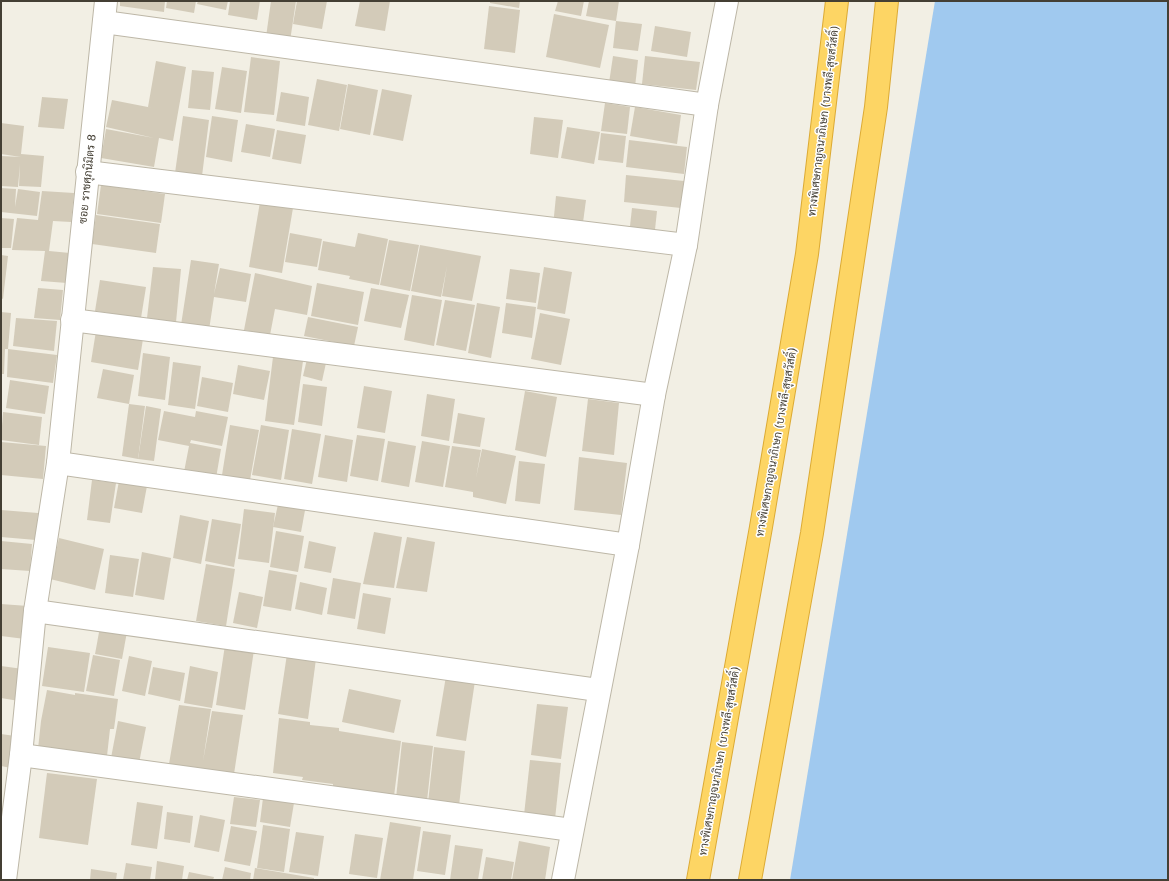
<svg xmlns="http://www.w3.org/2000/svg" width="1169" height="881" font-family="'DejaVu Sans',Sarabun,sans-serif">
	<rect width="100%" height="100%" fill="#f2efe4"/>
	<!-- water -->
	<polygon fill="#a0c9ef" points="935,1 1168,1 1168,880 790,880"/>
	<!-- building -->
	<g fill="#d3cbb9">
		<polygon points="120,1 165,1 164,12 120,6"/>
		<polygon points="167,1 196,1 194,13 166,8"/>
		<polygon points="198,1 228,1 226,10 197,4"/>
		<polygon points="230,1 260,1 257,20 228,15"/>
		<polygon points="271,1 296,1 290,41 266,37"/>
		<polygon points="297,1 327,1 322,29 293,24"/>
		<polygon points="360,1 390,1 385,31 355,26"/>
		<polygon points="490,1 520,1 519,8 490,3"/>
		<polygon points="558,1 584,1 581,16 555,11"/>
		<polygon points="589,1 619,1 616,21 642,24 638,51 613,48 616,21 586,16"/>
		<polygon points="489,6 520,10 515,53 484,49"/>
		<polygon points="554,14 609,25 600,68 546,57"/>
		<polygon points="655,26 691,32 687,57 651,51"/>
		<polygon points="613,56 638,60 635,87 609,83"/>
		<polygon points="645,56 700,62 696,90 642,84"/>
		<polygon points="251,57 280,61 274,115 244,112"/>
		<polygon points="156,61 186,67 173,141 159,138 154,167 101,158 106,129 154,138 106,127 112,100 158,109 148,107"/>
		<polygon points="222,67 247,71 241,113 215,109"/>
		<polygon points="192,70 214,72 210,110 188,108"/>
		<polygon points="317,79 347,85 339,131 308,125"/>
		<polygon points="348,84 378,90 370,135 340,129"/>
		<polygon points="382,89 412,95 403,141 373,135"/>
		<polygon points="281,92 309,97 305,126 276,121"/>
		<polygon points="42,97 68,99 64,129 38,127"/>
		<polygon points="605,103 630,107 627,134 601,131"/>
		<polygon points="635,107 681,115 677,144 630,136"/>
		<polygon points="183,116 209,120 201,184 174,180"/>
		<polygon points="212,116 238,120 232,162 206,157"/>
		<polygon points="534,117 563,120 558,158 530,154"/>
		<polygon points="1,123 24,126 21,154 44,156 41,187 19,186 20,164 18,187 1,186 1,156 21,157 1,154"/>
		<polygon points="246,124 275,129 270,157 241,152"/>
		<polygon points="567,127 600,132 594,164 561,158"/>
		<polygon points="277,130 306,135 301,164 272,159"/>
		<polygon points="601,133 626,136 623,163 598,160"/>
		<polygon points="629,140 687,147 684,174 626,167"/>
		<polygon points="626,175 684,181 681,208 624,202"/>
		<polygon points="101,185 165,194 161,223 97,214"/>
		<polygon points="1,188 16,189 15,207 18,189 40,192 37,216 1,212"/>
		<polygon points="42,191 74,193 71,222 53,221 49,251 70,253 67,283 41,281 45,251 12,250 17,218 38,220"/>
		<polygon points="556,196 586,200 582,230 553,226"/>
		<polygon points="260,202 293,208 282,273 249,267"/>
		<polygon points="632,208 657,211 654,239 629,235"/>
		<polygon points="96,215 160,224 156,253 92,244"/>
		<polygon points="1,218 14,219 11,248 1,248"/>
		<polygon points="290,233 322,239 317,267 285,262"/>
		<polygon points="358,233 388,239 379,285 349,279 350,276 318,270 323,241 355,247"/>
		<polygon points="389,240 419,245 410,291 380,285"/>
		<polygon points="420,245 481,256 472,301 442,296 447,266 441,297 411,291"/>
		<polygon points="1,255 8,256 3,299 1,298"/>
		<polygon points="191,260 219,264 214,294 220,268 251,274 246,302 214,297 209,330 181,325"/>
		<polygon points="153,267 181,269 176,322 147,318"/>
		<polygon points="544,267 572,272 565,314 537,309"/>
		<polygon points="510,269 540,273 536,303 506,299"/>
		<polygon points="255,273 312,286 307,315 275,309 270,335 244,330"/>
		<polygon points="100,280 146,287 141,318 95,311"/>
		<polygon points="317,283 364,292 358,325 311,316"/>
		<polygon points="38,288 63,290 60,320 34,318"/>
		<polygon points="371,288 409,295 401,328 364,321"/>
		<polygon points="412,295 442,300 434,346 404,340"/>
		<polygon points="445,300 475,305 466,351 436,345"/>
		<polygon points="477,303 500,307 491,358 468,353"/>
		<polygon points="506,303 536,307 532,338 502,333"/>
		<polygon points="1,312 11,313 8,349 57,355 53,383 7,377 8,349 5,349 4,374 1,374"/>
		<polygon points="540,313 570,319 561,365 531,359"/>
		<polygon points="308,317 358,327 354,346 304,336"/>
		<polygon points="16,318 57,321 54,351 13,346"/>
		<polygon points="96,331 143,339 138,370 91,362"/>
		<polygon points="143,353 170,357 165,400 138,396"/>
		<polygon points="273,357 303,361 294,425 265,421"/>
		<polygon points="307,359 326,363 322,381 303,376"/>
		<polygon points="173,362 201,366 195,409 168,405"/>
		<polygon points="238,365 270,371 264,400 233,394"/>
		<polygon points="103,369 134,375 129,404 97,398"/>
		<polygon points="202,377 233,383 228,412 197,406"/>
		<polygon points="10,380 49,386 45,414 6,408"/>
		<polygon points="303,384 327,387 322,426 298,422"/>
		<polygon points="364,386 392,391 385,433 357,428"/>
		<polygon points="525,391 557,397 546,457 515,450"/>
		<polygon points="427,394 455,399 449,441 421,436"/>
		<polygon points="588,399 619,403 614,455 582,451"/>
		<polygon points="129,404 145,406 138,459 122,456"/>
		<polygon points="146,406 161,409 154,461 138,459"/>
		<polygon points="164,411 195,417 196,411 228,417 222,446 191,440 190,443 221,449 216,478 184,472 189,446 158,440"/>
		<polygon points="3,412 42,417 39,445 1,440"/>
		<polygon points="458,413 485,418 480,447 453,443"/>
		<polygon points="230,425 259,430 250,480 222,475"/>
		<polygon points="261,425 289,430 281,480 252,475"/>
		<polygon points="292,429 321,434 312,484 284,479"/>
		<polygon points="325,435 353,440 347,482 318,477"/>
		<polygon points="357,435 385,439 378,481 350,476"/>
		<polygon points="388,441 416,446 409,487 381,482"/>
		<polygon points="422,441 450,446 443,487 415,482"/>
		<polygon points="1,442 46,446 43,479 1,475"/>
		<polygon points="452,446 481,450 476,478 482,449 516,456 506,504 473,497 473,492 445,487"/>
		<polygon points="579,457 627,463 621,515 574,510"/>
		<polygon points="519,461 545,464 540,504 515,501"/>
		<polygon points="92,480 116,483 110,523 87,520"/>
		<polygon points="119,481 147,486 142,513 114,508"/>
		<polygon points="279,500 306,505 301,532 273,527"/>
		<polygon points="244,509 275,513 269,563 238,559"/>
		<polygon points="1,510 38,513 36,540 1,537"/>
		<polygon points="180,515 209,521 201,564 173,558"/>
		<polygon points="212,519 241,524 234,567 205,561"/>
		<polygon points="276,531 304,536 298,572 270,567"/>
		<polygon points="374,532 402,537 394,588 363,584"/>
		<polygon points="407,537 435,542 427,592 396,588"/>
		<polygon points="59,538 104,549 95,590 50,579"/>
		<polygon points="1,541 32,544 30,571 1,569"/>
		<polygon points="309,541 336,547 331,573 304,568"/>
		<polygon points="142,552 171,558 164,600 135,595"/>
		<polygon points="110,555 139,559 133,597 105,593"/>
		<polygon points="206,564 235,569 226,626 196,621"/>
		<polygon points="269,570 297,575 291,611 263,606"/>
		<polygon points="333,578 361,583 355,619 327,614"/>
		<polygon points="300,582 327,588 322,615 295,609"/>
		<polygon points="239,592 263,597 257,628 233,623"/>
		<polygon points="363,593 391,598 385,634 357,629"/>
		<polygon points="1,604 28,606 25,639 1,636"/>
		<polygon points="100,627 127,632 122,659 95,654"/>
		<polygon points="225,645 254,650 245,710 216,705"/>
		<polygon points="48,647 90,653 84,692 42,686"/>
		<polygon points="287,654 316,659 308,719 278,714"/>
		<polygon points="93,655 120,660 114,696 86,691"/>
		<polygon points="129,656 152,661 145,696 122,691"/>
		<polygon points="1,666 23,669 19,701 1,698"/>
		<polygon points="190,666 218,672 212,708 184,703"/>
		<polygon points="153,667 185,673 180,701 148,694"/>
		<polygon points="446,676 475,681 466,741 436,736"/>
		<polygon points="349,689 401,700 394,733 342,722"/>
		<polygon points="47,690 75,695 75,693 118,699 114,729 110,729 107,756 38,749 41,721"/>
		<polygon points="537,704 568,707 561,759 531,755"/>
		<polygon points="179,705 211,709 203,761 212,711 243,715 234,774 169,764"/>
		<polygon points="279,718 310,722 310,725 339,728 339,731 401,741 394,796 333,787 333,784 302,780 303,777 273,773"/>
		<polygon points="118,721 146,727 139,763 111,758"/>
		<polygon points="1,734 15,736 11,768 1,766"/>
		<polygon points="402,742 433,746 427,801 396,798"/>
		<polygon points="434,747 465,751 459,806 428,803"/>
		<polygon points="530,760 561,763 555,819 524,815"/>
		<polygon points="47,773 97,779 88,845 39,838"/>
		<polygon points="234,797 260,800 256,827 230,824"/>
		<polygon points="263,798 294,803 290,827 260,822"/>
		<polygon points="137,802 163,806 157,849 131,845"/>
		<polygon points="167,812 193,816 190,843 164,839"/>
		<polygon points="200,815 225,820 219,852 194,847"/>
		<polygon points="390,822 421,827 413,880 380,880"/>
		<polygon points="263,825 290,829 284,872 257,868"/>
		<polygon points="231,826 257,831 250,866 224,861"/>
		<polygon points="423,831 451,835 445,875 417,871"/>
		<polygon points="296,832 324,836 318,876 289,872"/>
		<polygon points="355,834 383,838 377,878 349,874"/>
		<polygon points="519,841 550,847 545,880 512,880"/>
		<polygon points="455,845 483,849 478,880 450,880"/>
		<polygon points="486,857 514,862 511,880 482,880"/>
		<polygon points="157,861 184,866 182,880 155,880"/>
		<polygon points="126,863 152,867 150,880 123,880"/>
		<polygon points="225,867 251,873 250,880 222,880"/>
		<polygon points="255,868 314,878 314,880 253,880"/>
		<polygon points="91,869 117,873 116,880 90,880"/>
		<polygon points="189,872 214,877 213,880 187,880"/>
	</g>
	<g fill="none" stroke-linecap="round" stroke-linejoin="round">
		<!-- street casing -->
		<g stroke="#bdb7a7" stroke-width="24">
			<g id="street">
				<polyline points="104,22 707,105"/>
				<polyline points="87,172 686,245"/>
				<polyline points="72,320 654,395"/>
				<polyline points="58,463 628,545"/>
				<polyline points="35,611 598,690"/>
				<polyline points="21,755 572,830"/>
				<polyline points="5,880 21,755 35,611 58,463 106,1"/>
				<polyline points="563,880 628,545 654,395 686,245 707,105 727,1"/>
			</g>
		</g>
		<!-- highway casing -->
		<g stroke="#dcaa34" stroke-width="24">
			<g id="highway">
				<polyline points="698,880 761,527 807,254 837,1"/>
				<polyline points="750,880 812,533 876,107 887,1"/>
			</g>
		</g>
		<!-- street -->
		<use href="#street" stroke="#fff" stroke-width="22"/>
		<!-- highway -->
		<use href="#highway" stroke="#fdd564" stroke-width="22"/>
	</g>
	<g text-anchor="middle" stroke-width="3" stroke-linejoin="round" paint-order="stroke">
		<!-- street labels -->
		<g font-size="11" fill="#443f34" stroke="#fff">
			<text transform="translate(823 121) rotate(-83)" y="4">ทางพิเศษกาญจนาภิเษก (บางพลี-สุขสวัสดิ์)</text>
			<text transform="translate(87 179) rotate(-84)" y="4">ซอย ราชศุภนิมิตร 8</text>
			<text transform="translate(776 442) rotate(-80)" y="4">ทางพิเศษกาญจนาภิเษก (บางพลี-สุขสวัสดิ์)</text>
			<text transform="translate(719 761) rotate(-80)" y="4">ทางพิเศษกาญจนาภิเษก (บางพลี-สุขสวัสดิ์)</text>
		</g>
	</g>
	<!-- border -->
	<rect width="1169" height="881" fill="none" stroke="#443f34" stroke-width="4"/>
</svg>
